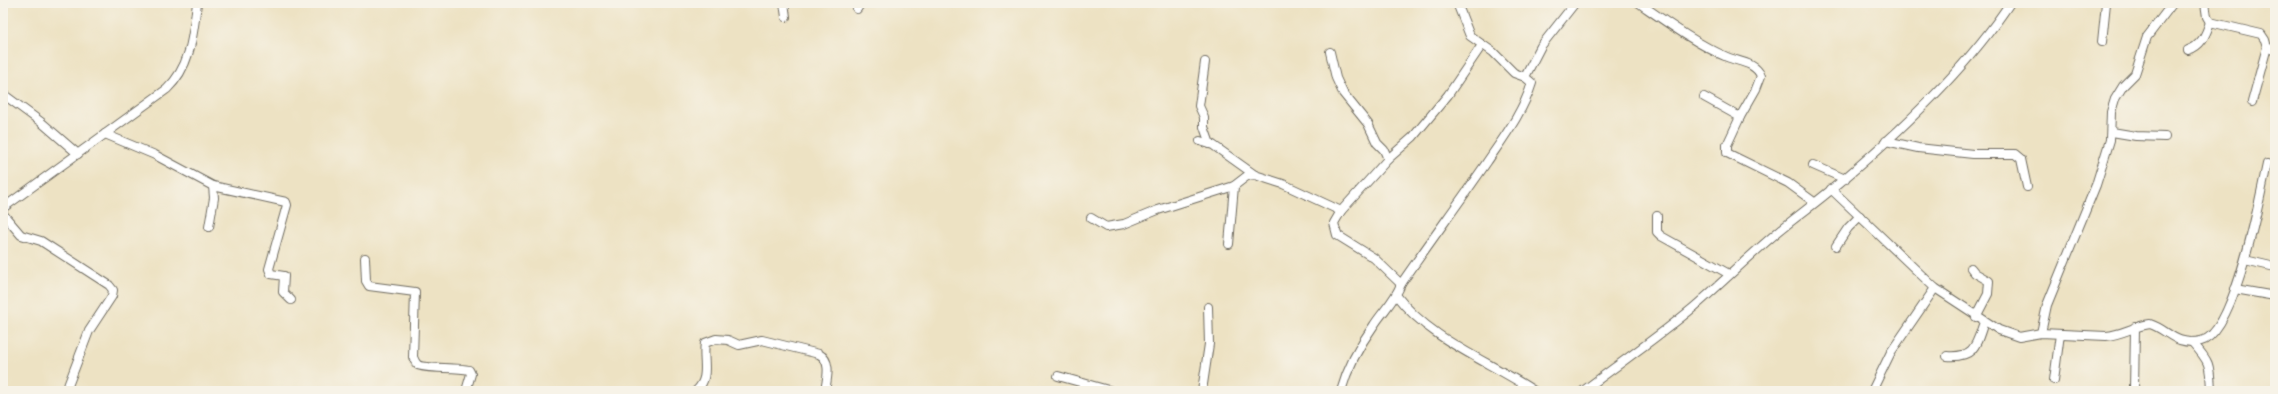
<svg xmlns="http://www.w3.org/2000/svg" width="2278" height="394" font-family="'Old Standard TT',serif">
	<rect width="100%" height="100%" fill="#f7f3e8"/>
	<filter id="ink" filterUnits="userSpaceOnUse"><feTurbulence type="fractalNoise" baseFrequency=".025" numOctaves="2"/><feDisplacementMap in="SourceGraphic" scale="8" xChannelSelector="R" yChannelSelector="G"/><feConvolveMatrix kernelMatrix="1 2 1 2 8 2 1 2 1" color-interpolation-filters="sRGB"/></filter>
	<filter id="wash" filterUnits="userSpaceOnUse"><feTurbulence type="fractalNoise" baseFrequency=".012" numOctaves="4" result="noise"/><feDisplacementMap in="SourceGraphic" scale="16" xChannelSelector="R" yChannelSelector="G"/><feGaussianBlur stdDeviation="0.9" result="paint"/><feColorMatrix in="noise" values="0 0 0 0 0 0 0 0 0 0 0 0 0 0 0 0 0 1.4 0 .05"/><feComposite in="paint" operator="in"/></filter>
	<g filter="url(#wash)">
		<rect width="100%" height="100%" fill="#ede2c3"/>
	</g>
	<g filter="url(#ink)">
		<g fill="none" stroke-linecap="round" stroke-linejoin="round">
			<!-- street casing -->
			<g stroke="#6f6b60" stroke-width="10">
				<g id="street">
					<polyline points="784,3 786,17"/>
					<polyline points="1457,3 1470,36 1493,52 1514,73 1525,77"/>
					<path d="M1639 3C1665 21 1698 45 1727 57 1739 62 1755 62 1761 76L1756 89 1740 117 1704 97"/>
					<polyline points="2205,3 2207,17 2210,22 2261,34 2265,40 2267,47 2275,51"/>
					<polyline points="857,9 861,3"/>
					<polyline points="2102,42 2106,3"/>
					<path d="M2188 50C2201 46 2206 35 2210 22"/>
					<polyline points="1330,52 1336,78 1343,93 1368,124 1377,143 1384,150 1388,159"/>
					<polyline points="1205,62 1199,106 1204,117 1204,127 1210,144"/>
					<polyline points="3,94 41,122 78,154"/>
					<polyline points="2252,102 2267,47"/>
					<polyline points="1740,117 1727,145 1727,153 1788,183 1814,202"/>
					<polyline points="2112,132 2136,136 2165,137"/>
					<polyline points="105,134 155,155 213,186 214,198 209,227"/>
					<polyline points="1200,141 1213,145 1255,175"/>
					<polyline points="1886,141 1918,148 1973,154 2015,154 2021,159 2027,187"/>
					<polyline points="1813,165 1845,179"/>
					<polyline points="213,186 286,202 287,205 269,269 271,274 284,276 283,292 291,300"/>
					<path d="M1831 189 1935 288 1999 330 2019 337 2041 333 2106 336C2122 335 2134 326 2150 324 2169 330 2174 346 2201 341 2235 334 2260 196 2267 164"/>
					<path d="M3 208 167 89C191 66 193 35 197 3"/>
					<polyline points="3,214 21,235 41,241 109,285 113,290 112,296 89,331 66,391"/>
					<polyline points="1657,216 1657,232 1661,236 1729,274"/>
					<polyline points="1091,218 1106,227 1124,224 1158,210 1234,186 1247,176 1255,175 1283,184 1341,211"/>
					<polyline points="1229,244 1234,186"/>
					<polyline points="1836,246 1848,228 1860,216"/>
					<path d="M365 258 366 281 369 286 415 292 413 357C414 359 415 363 418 365 424 369 457 367 469 370L471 374 466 391"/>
					<polyline points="2245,260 2275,267"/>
					<polyline points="1971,268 1975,273 1989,281 1988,294 1976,317"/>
					<polyline points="1401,284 1374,258 1337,235 1334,223 1341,211 1388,159 1413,137 1448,95 1482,45"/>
					<polyline points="2235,289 2275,296"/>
					<path d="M1396 295C1430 340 1489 361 1534 391"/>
					<polyline points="2041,333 2047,305 2096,185 2110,140 2111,112 2115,99 2123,86 2135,74 2147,37 2173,3"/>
					<path d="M2192 342C2210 362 2210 364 2211 391"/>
					<path d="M1947 356C1975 358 1976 345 1984 322"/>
					<polyline points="1058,376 1112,391"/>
					<polyline points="2054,380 2060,334"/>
					<path d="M696 391C711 377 702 361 705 343L716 339 728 340 739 345 762 340 819 354C832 361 827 378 825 391"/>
					<polyline points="1202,391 1209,344 1208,307"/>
					<path d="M1341 391C1348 366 1359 346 1374 325 1383 311 1396 299 1401 284 1429 243 1459 203 1487 162 1504 137 1523 112 1532 83L1525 77 1541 46 1575 3"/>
					<path d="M1583 391C1620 363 1658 337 1694 307 1723 282 1750 255 1779 231 1801 213 1824 197 1845 178 1905 127 1967 68 2010 3"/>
					<polyline points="1872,391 1891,352 1935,288"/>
					<polyline points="2134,391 2135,327"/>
				</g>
			</g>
			<!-- street -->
			<use href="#street" stroke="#fff" stroke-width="8"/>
		</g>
	</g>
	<!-- margin -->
	<rect width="2278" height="394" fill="none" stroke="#f7f3e8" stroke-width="16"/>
</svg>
